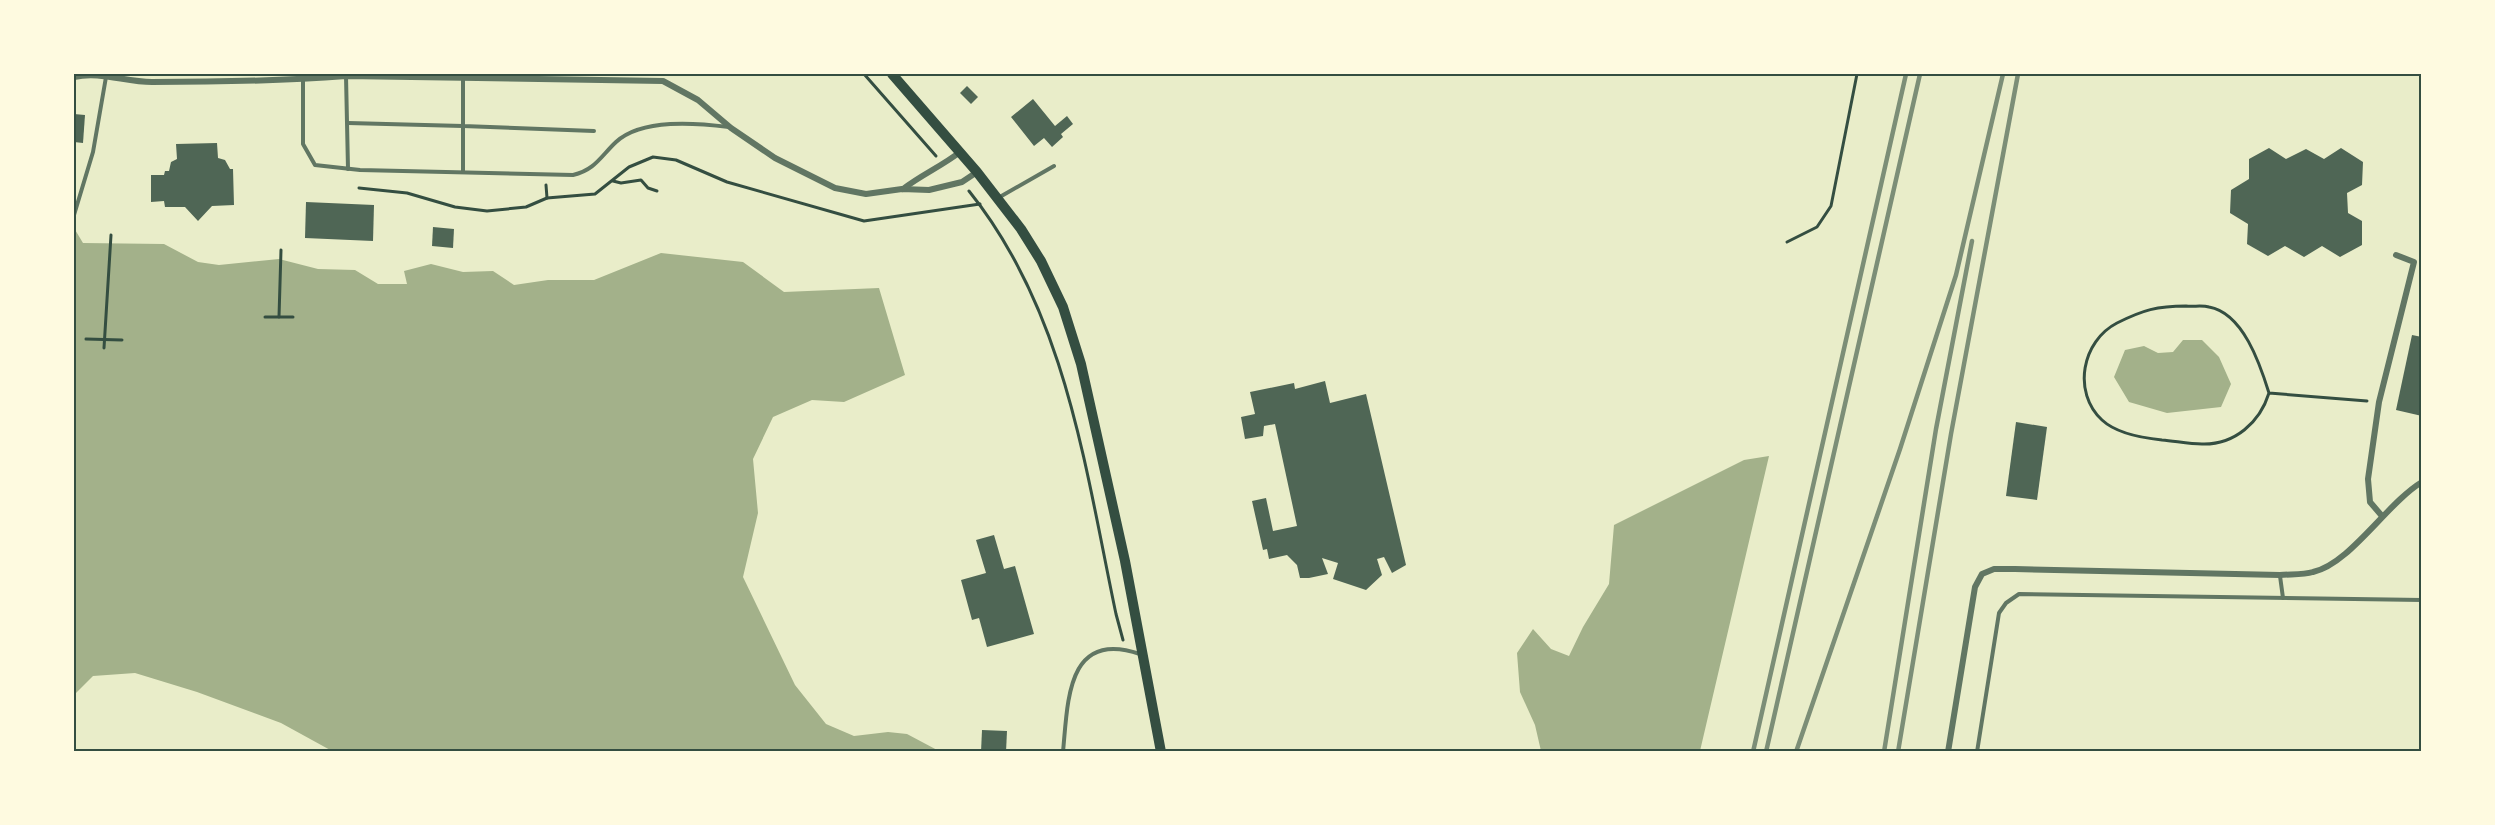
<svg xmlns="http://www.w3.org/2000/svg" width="2495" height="825" font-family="'Golos Text',sans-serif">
	<rect width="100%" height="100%" fill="#e9edc9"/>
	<!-- water -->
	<g fill="#a3b18a">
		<polygon points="74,228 83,243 164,244 198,262 219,265 279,259 318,269 355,270 378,284 407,284 404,271 431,264 463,272 493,271 514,285 548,280 594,280 661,253 743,262 784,292 879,288 905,375 844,402 812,400 773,417 753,459 758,513 743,577 795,685 826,724 854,736 888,732 907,734 939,751 332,751 281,723 197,692 135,673 93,676 74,695"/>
		<polygon points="2183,340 2202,340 2219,357 2231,384 2221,407 2167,413 2129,402 2114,377 2125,350 2144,346 2158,353 2173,352"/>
		<polygon points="1769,456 1700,751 1541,751 1535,725 1520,692 1517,653 1533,629 1551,649 1569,656 1583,627 1609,584 1614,525 1744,460"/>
	</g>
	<!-- building -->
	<g fill="#4f6655">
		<polygon points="967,86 978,97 971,104 960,93"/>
		<polygon points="1033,99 1055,126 1067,116 1073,124 1061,134 1063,137 1052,147 1044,138 1034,146 1011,117"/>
		<polygon points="74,114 85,115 83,143 74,142"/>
		<polygon points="217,143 218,158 225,160 230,169 233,169 234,205 212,206 198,221 185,207 165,207 164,201 151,202 151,175 164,175 165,171 169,171 171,162 177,159 176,144"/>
		<polygon points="2269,148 2286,159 2306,149 2324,159 2341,148 2363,162 2362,185 2347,193 2348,213 2362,221 2362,245 2340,257 2322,246 2304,257 2285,246 2268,256 2247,244 2248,224 2230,213 2231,190 2249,179 2249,159"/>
		<polygon points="306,202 374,205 373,241 305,238"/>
		<polygon points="433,227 454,229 453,248 432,246"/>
		<polygon points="2412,335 2422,337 2422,416 2396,410"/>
		<polygon points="1325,381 1330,403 1366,394 1406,565 1392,573 1384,557 1377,559 1382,575 1366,590 1333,579 1338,563 1322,558 1328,574 1309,578 1300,578 1297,565 1287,555 1269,559 1267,549 1263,550 1252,501 1266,498 1273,531 1297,526 1275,424 1264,426 1263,436 1245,439 1241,417 1255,414 1250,392 1294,383 1295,389"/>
		<polygon points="2016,422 2047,427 2037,500 2006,496"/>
		<polygon points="994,535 1004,569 1015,566 1034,634 987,647 979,618 972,620 961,580 986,573 976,540"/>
		<polygon points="982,730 1007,731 1006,752 981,752"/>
	</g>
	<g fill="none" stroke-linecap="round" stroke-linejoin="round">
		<!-- path -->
		<g stroke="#344e41" stroke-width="3">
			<polyline points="864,74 936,156"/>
			<polyline points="613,181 621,183 641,180 648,188 657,191"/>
			<polyline points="546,185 547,198"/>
			<polyline points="359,188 407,193 455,207 487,211 526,207 547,198 595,194 629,167 653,157 676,160 727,182 864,221 980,204"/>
			<path d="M969 191C1066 312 1085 467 1116 614L1123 640"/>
			<polyline points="1787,242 1817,227 1831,206 1857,74"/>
			<polyline points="265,317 293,317"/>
			<polyline points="279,317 281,250"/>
			<polyline points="86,339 122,340"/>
			<polyline points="104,348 111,235"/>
			<path d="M2269 393C2260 364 2243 313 2209 307 2202 305 2193 307 2186 306 2157 306 2143 310 2117 323 2082 341 2072 392 2102 420 2117 434 2142 438 2162 440 2175 441 2189 444 2202 444 2235 445 2260 422 2269 393L2367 401"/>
		</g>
		<!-- service -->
		<g stroke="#617663" stroke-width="4">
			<polyline points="346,76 348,169"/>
			<polyline points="463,78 463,126 594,131"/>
			<path d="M303 79V144L315 165 360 170 573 175C595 170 601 156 616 142 642 118 697 123 729 127"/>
			<polyline points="348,123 463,126 463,172"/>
			<polyline points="998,198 1054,166"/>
			<polyline points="74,215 93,152 106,77"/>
			<polyline points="2280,576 2283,598"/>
			<path d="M1063 752C1068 700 1067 629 1140 654"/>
			<polyline points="1977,752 1999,613 2006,603 2019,594 2422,600"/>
		</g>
		<!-- minor -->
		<g stroke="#617663" stroke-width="6">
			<path d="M74 77C100 71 125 82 152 82 216 82 282 81 346 76L663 81 698 100 731 128 775 158 835 188 866 194 902 189 929 190 962 182 977 172"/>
			<path d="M903 189C921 175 942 166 960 152"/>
			<polyline points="2382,516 2370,502 2368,479 2379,402 2414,262 2396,255"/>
			<path d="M1948 752 1975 587 1982 574 1994 569H2015L2280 575C2291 574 2303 575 2313 572 2350 564 2387 503 2422 482"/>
		</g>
		<!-- secondary -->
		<polyline stroke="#344e41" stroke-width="10" points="892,74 977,172 1021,229 1041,261 1063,307 1081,364 1125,561 1161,752"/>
		<!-- rail -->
		<g stroke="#7c8e77" stroke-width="4.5">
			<polyline points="1753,752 1906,74"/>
			<polyline points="1766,752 1920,74"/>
			<polyline points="1796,752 1900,449 1956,275 2003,74"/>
			<polyline points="1884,752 1936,429 1972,241"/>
			<polyline points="1898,752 1951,434 2018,74"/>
		</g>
	</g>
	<!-- border -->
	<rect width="2495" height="825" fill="none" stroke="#fefae0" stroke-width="150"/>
	<rect x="75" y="75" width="2345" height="675" fill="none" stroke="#344e41" stroke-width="2"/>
</svg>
